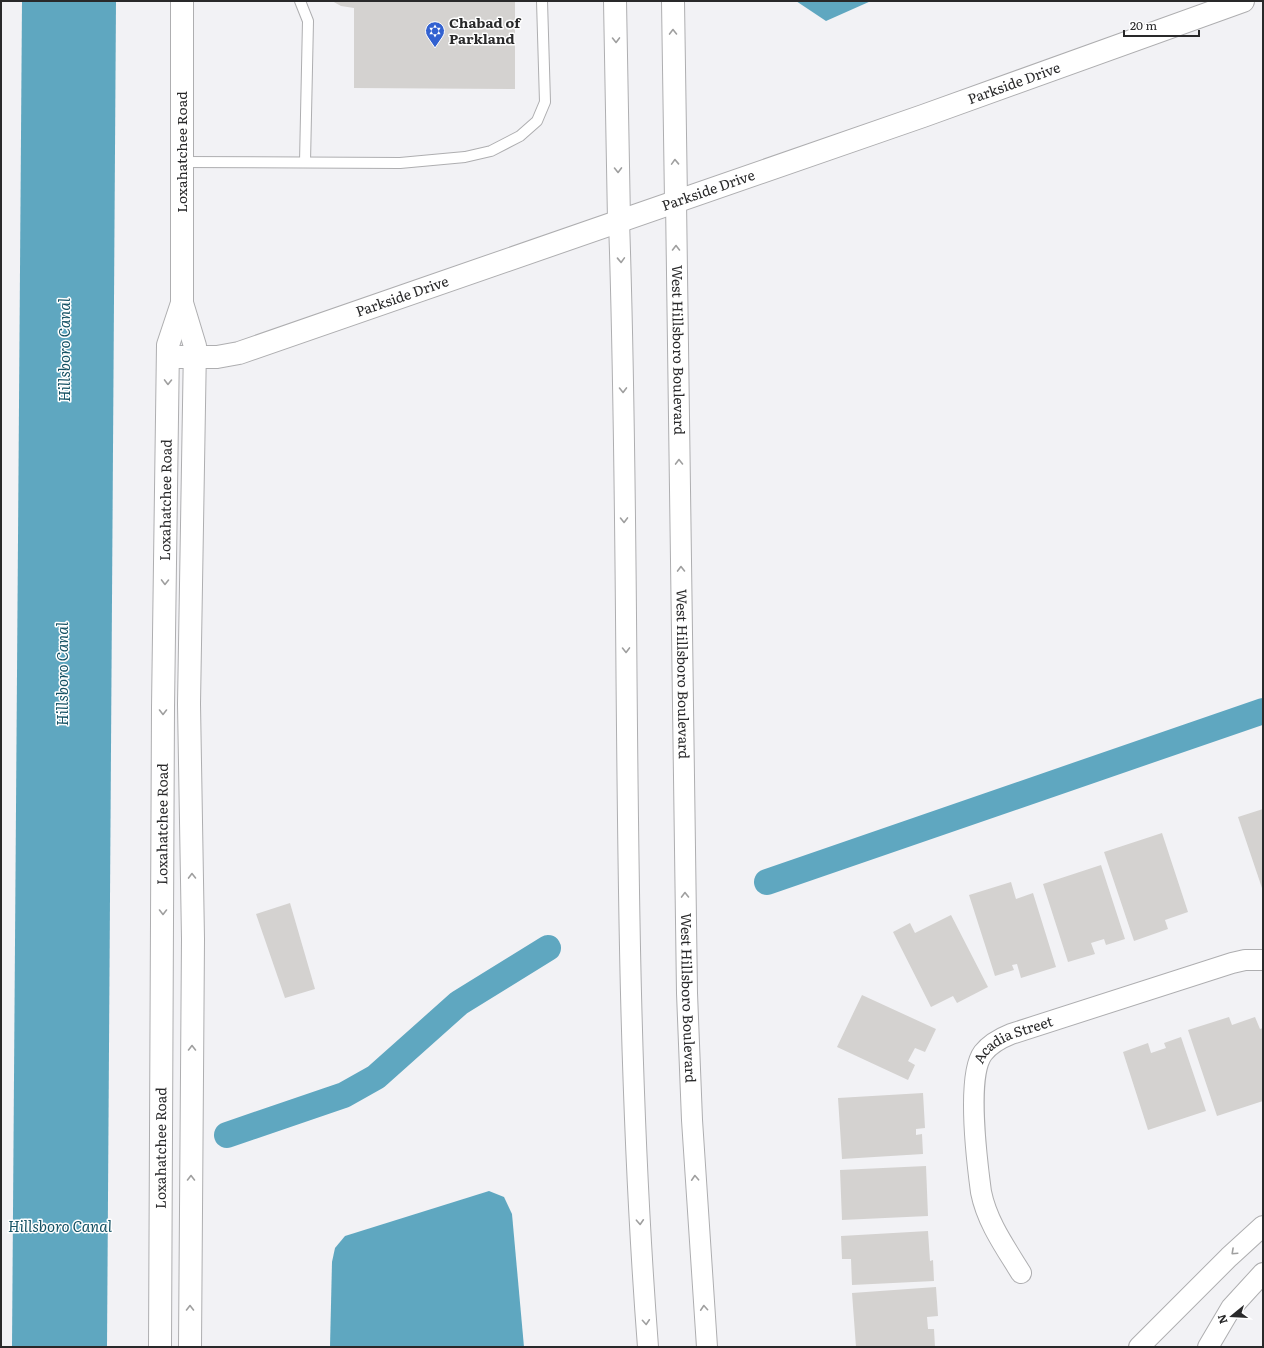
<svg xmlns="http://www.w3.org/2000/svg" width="1264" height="1348" font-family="Literata,serif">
	<rect width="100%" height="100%" fill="#f2f2f5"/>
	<!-- water -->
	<g fill="#5fa7c0">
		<polygon points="22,1 116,1 107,1347 12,1347"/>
		<polygon points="796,1 871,1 826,21"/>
		<polygon points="489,1191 504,1197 512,1214 524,1347 330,1347 332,1262 335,1248 345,1236"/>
	</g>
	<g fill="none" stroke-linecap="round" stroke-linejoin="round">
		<!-- canal -->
		<g stroke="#5fa7c0" stroke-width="26">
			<polyline points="767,882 1263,711"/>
			<polyline points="227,1135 344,1095 376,1077 459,1003 548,948"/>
		</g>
	</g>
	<!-- building -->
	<g fill="#d4d2d0">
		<polygon points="332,1 515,1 515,89 354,88 354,8 341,6"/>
		<polygon points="1263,809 1263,891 1238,817"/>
		<polygon points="1162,833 1188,912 1165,920 1168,929 1134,941 1104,852"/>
		<polygon points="1101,865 1125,939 1106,945 1104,939 1091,943 1095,954 1068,962 1043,884"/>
		<polygon points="1011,882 1016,899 1033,893 1056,967 1021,978 1017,964 1012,965 1014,970 995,976 969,895"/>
		<polygon points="290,903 315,989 285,998 256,914"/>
		<polygon points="951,915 988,987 957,1003 953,996 931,1007 893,932 910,923 915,933"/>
		<polygon points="862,995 936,1029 925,1052 915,1048 908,1061 915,1065 908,1080 837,1047"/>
		<polygon points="1229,1017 1232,1025 1255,1017 1260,1029 1263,1028 1263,1101 1217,1116 1188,1030"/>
		<polygon points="1181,1037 1206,1111 1148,1130 1123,1052 1148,1043 1151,1053 1166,1048 1164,1043"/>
		<polygon points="923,1093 925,1128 916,1129 916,1135 922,1134 923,1154 842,1159 838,1098"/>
		<polygon points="926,1166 928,1216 842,1220 840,1170"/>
		<polygon points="928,1231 930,1261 933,1260 934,1281 852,1285 851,1259 842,1259 841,1236"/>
		<polygon points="936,1287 938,1316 927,1317 928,1329 934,1329 935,1347 856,1347 852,1293"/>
	</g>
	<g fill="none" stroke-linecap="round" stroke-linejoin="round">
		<!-- service casing -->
		<g stroke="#aeaeb0" stroke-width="12">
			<g id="service">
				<polyline points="300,1 308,21 305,162"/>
				<polyline points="181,162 400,163 465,157 491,151 520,136 537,121 545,102 542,1"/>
			</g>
		</g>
		<!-- minor casing -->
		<g stroke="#aeaeb0" stroke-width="22">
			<g id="minor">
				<path id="s1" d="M676 201 687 993 692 1120 707 1347"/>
				<path d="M619 221C632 596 619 972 648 1347"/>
				<path id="s2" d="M1021 1273C1005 1247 987 1222 981 1192 977 1162 966 1076 983 1053 990 1044 1001 1038 1011 1034L1232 963 1245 960H1263"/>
				<polyline points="1139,1347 1229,1257 1263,1226"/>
				<polyline points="1208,1347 1231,1308 1263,1273"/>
			</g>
		</g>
		<!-- tertiary casing -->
		<g stroke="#aeaeb0" stroke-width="24">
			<g id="tertiary">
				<polyline points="615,1 619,221"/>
				<polyline points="673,1 676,201"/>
				<path id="s3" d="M168 357H217L239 353 923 116 1243 1"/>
			</g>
		</g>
		<!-- secondary casing -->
		<g stroke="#aeaeb0" stroke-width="24">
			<g id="secondary">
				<polyline points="182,1 182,303 195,346 189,704 193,939 190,1347"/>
				<path id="s4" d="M160 1347 163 708 168 345 182 303"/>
			</g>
		</g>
		<!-- service -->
		<use href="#service" stroke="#fff" stroke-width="10"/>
		<!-- minor -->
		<use href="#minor" stroke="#fff" stroke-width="20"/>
		<!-- tertiary -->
		<use href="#tertiary" stroke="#fff" stroke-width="22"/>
		<!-- secondary -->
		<use href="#secondary" stroke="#fff" stroke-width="22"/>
	</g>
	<!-- one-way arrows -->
	<defs><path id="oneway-chevron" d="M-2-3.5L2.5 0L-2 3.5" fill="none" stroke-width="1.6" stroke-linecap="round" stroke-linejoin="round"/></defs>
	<g stroke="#9f9f9f">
		<use href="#oneway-chevron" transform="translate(673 32) rotate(-91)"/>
		<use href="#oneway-chevron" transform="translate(616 40) rotate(89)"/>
		<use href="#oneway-chevron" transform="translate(675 162) rotate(-92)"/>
		<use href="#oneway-chevron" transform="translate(618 170) rotate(89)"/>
		<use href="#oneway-chevron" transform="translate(676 248) rotate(-90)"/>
		<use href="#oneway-chevron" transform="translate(621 260) rotate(88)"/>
		<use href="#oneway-chevron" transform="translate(168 382) rotate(91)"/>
		<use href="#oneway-chevron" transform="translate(623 390) rotate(89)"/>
		<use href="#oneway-chevron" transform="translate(679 462) rotate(-91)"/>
		<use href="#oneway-chevron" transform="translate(624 520) rotate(89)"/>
		<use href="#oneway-chevron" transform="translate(681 569) rotate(-91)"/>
		<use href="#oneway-chevron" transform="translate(165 582) rotate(91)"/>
		<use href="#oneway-chevron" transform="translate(626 650) rotate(89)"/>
		<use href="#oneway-chevron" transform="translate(163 712) rotate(90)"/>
		<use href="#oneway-chevron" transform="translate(192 876) rotate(-91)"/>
		<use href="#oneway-chevron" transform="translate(685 895) rotate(-91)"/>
		<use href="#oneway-chevron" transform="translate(163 912) rotate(90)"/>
		<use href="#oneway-chevron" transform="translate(192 1048) rotate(-90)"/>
		<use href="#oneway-chevron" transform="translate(191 1178) rotate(-90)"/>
		<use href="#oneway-chevron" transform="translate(695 1178) rotate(-93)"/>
		<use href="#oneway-chevron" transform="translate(640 1222) rotate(87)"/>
		<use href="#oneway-chevron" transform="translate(1234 1252) rotate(137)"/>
		<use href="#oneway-chevron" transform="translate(190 1308) rotate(-90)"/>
		<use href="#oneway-chevron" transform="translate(704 1308) rotate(-94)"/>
		<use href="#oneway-chevron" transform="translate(646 1322) rotate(86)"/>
	</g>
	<!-- icons -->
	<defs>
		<g id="synagogue-pin" transform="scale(1)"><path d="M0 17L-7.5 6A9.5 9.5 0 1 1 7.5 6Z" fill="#3261d0" stroke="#fff"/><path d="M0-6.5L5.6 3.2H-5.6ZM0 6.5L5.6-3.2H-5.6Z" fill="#fff"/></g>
	</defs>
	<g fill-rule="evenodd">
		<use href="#synagogue-pin" x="435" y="31"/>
	</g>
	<g text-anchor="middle" stroke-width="3" stroke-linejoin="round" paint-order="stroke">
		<!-- poi labels -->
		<g font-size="14" font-weight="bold" fill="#29292a" stroke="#fff" text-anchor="start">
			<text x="449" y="28">Chabad of<tspan x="449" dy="16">Parkland</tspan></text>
		</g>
		<!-- street labels -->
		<g font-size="14" fill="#29292a" stroke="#fff">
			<text dy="5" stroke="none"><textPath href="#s3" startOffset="892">Parkside Drive</textPath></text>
			<text transform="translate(182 152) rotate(-90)" y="5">Loxahatchee Road</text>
			<text dy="5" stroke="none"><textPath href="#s3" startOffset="568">Parkside Drive</textPath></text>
			<text dy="5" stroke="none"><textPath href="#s3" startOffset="244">Parkside Drive</textPath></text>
			<text dy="5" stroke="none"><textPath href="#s1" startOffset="149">West Hillsboro Boulevard</textPath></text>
			<text dy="5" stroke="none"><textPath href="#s4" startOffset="847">Loxahatchee Road</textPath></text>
			<text dy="5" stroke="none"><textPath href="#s1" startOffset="473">West Hillsboro Boulevard</textPath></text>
			<text dy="5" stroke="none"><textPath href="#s4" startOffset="523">Loxahatchee Road</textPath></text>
			<text dy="5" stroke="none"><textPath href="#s1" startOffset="797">West Hillsboro Boulevard</textPath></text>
			<text dy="5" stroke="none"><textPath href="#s2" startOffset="265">Acadia Street</textPath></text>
			<text dy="5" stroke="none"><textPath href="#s4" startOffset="199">Loxahatchee Road</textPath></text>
		</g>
		<!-- water labels -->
		<g font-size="15" font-style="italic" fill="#145163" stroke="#fff">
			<text transform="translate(65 350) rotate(-90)" y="5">Hillsboro Canal</text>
			<text transform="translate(63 674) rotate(-90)" y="5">Hillsboro Canal</text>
			<text x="60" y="1232">Hillsboro Canal</text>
		</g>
	</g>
	<!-- border -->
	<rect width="1264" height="1348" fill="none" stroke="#29292a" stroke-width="4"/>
	<!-- north arrow -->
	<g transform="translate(1232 1316) rotate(252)" stroke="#ffffff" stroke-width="3" paint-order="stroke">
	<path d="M0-3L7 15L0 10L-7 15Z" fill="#29292a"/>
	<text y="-6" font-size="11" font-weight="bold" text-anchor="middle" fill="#29292a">N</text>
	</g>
	<!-- scale -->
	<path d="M1124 30v6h75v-6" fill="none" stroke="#29292a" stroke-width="2"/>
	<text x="1130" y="30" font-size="12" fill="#29292a" stroke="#ffffff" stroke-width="3" paint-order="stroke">20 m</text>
</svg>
